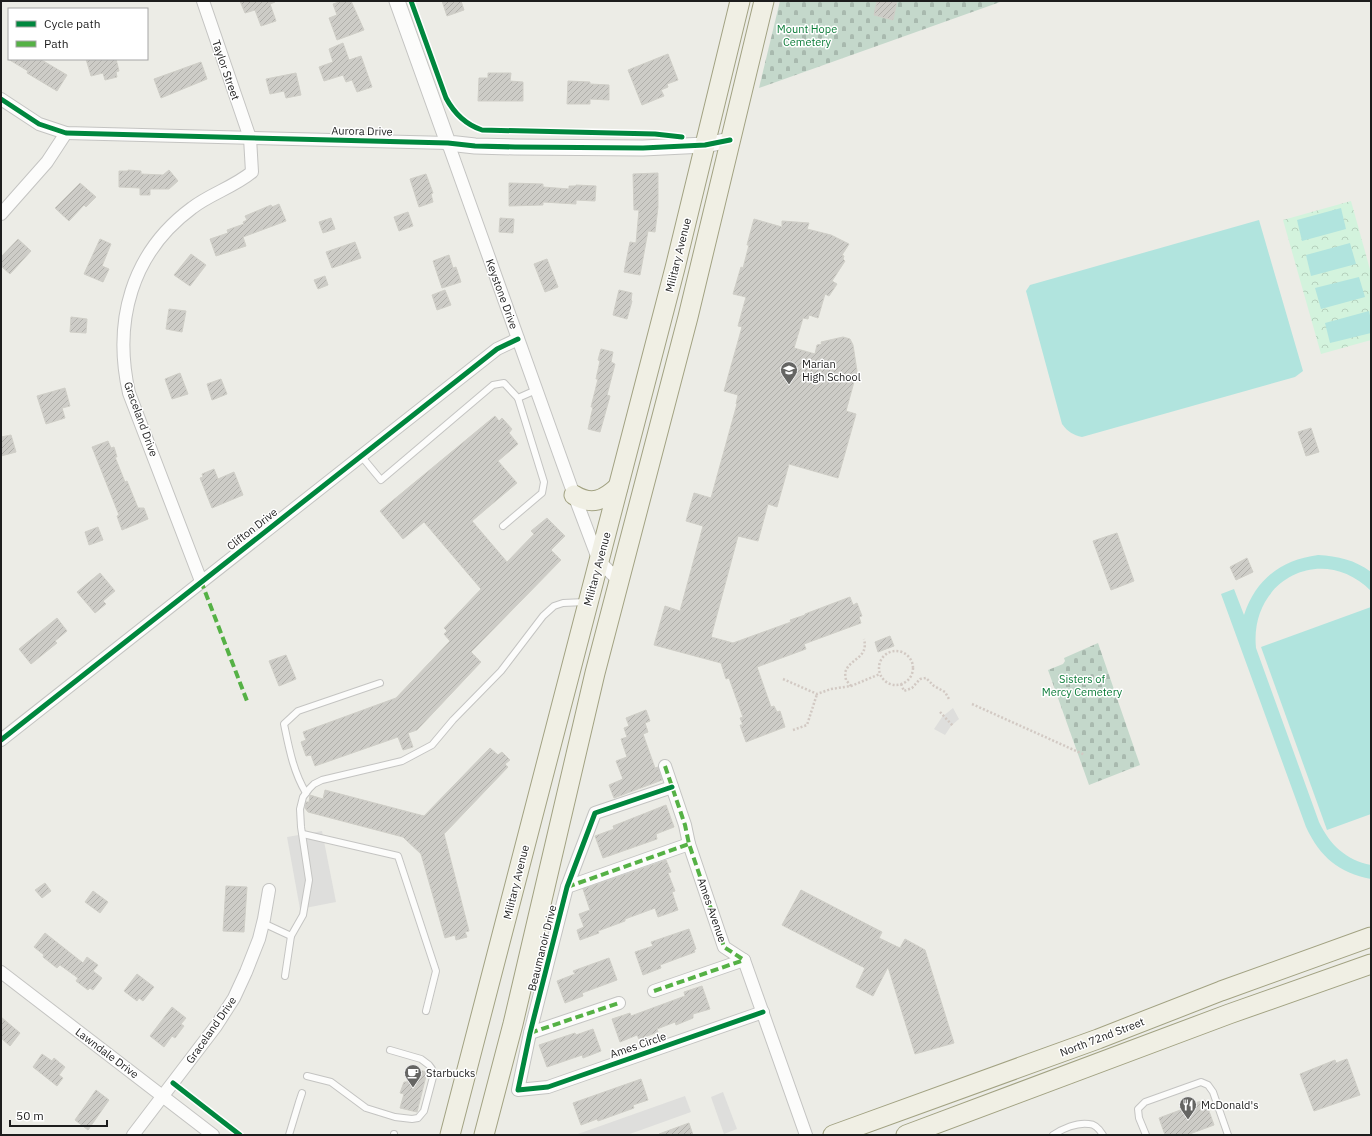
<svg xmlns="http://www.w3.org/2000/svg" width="1372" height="1136" font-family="'IBM Plex Sans',sans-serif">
	<defs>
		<pattern id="cemetery-stones" width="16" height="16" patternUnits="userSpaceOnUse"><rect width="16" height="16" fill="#c4d8cb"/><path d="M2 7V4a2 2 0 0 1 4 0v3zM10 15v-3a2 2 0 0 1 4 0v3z" fill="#a8b9ae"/></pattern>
		<pattern id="park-crowns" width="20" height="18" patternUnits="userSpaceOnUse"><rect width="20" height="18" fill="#d3f3dd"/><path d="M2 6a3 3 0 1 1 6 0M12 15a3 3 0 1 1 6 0" fill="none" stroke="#b5d0bd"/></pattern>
		<pattern id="building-hatch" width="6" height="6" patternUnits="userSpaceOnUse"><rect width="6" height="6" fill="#cdccc7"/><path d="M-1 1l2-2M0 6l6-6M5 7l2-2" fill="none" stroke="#b0afaa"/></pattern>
	</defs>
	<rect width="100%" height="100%" fill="#ecece6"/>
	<!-- cemetery -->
	<g fill="url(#cemetery-stones)">
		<polygon points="780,1 1003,1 759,88"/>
		<polygon points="1098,643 1140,765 1089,785 1048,670 1063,664 1065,661 1064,658"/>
	</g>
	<!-- park -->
	<polygon fill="url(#park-crowns)" points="1351,201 1371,273 1371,340 1321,354 1283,220"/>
	<!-- pitch -->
	<g fill="#b1e4de">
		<polygon points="1341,208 1346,229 1302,241 1297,220"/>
		<path d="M1259 220 1303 371 1295 377 1082 437C1073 435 1068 432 1062 424L1026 291 1030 285Z"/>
		<polygon points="1350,243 1356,264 1311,276 1306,255"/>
		<polygon points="1359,277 1365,297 1321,309 1315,288"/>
		<polygon points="1369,311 1371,320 1371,333 1330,343 1325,323"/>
		<path d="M1318 555C1338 556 1355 560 1371 572V591C1322 542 1249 580 1256 648L1319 822C1330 845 1346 860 1371 865V879C1339 873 1320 857 1306 827L1221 594 1234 589 1244 615C1256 579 1281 560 1318 555Z"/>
		<polygon points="1371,607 1371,814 1327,830 1261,647"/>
	</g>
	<!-- parking -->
	<g fill="#dededc">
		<polygon points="953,708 959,719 951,726 945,735 934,729 942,717"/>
		<polygon points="322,831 336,902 300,909 287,837"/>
		<polygon points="723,1092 737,1129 724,1134 711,1097"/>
		<polygon points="685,1096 691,1112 627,1135 575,1135"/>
	</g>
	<!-- building -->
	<g fill="url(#building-hatch)" stroke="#cfcec7">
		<polygon points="240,1 275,1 275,2 270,4 276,21 261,26 255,10 245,13"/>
		<polygon points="342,1 351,1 364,30 337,40 329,18 337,15 333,4"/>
		<polygon points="442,1 461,1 464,10 447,16"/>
		<polygon points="877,1 897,1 893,20 874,15"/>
		<polygon points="343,43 349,60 361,56 372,87 357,92 352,80 346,82 343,75 324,81 319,67 333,62 329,49"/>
		<polygon points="668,54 678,80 667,84 668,87 661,90 664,96 642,105 628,70"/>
		<polygon points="8,59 40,59 67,75 57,91 27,73 28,71"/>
		<polygon points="86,59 116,59 119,71 116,72 117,77 105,80 103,73 91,76"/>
		<polygon points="201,62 207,79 161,98 154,79"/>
		<polygon points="296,73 301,95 286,98 284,91 270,94 266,79"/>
		<polygon points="488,73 511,73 510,81 523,82 523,101 478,101 479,78 488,78"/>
		<polygon points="568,81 590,82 590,84 609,85 609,100 590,99 590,104 567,104"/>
		<polygon points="128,170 141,171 141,174 163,175 169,170 178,181 169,189 150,189 150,195 140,195 140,188 119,187 119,171 128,171"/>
		<polygon points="658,173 658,207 655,232 648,231 640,275 624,272 630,242 636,243 639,210 634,210 633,174"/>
		<polygon points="426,174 433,193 431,194 433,202 419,207 410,179"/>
		<polygon points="80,183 96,197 86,207 84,205 69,221 55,208"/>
		<polygon points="509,183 543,184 543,187 569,189 569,186 576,186 576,185 596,186 595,201 576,200 576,204 543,202 543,205 509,206"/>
		<polygon points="279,204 286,221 243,237 246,246 216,256 210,239 228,233 227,230 244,224 243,222 247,220 245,216 271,205 272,207"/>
		<polygon points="408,212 413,226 399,231 394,217"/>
		<polygon points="331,218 335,229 323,233 319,222"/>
		<polygon points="500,218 514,219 513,233 499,232"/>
		<polygon points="754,219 782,227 782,221 809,223 807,229 831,235 849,244 842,255 844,256 843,259 845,261 832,281 837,284 829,296 825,294 818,318 809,315 808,319 803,318 794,348 815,354 817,345 822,344 821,342 843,337 850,339 853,345 857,371 846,411 856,414 838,478 789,464 777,507 768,504 758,541 738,536 711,637 733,643 791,622 790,620 805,615 805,614 850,597 853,605 857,603 862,616 859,617 861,623 804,644 806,649 757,667 771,707 774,706 777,712 780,711 785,727 746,742 740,725 743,725 740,718 743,717 729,678 726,679 721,663 654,645 665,606 680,611 703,526 686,521 694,493 711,498 737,404 736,404 738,395 724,391 742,327 738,326 746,297 733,294 741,267 743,268 749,245 747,245"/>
		<polygon points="18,239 31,251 10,274 1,266 1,257"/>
		<polygon points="100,239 111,244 102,266 109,269 103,282 84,274"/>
		<polygon points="355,242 361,258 332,268 326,252"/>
		<polygon points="191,254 206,265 190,286 174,275"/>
		<polygon points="449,255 453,268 456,267 461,282 442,288 433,261"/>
		<polygon points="547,259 558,287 545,292 534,264"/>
		<polygon points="325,276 328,285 318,289 314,280"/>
		<polygon points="445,290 451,305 437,310 432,295"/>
		<polygon points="619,290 632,293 631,300 632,301 627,319 613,315"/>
		<polygon points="169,309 186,311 182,332 166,329"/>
		<polygon points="71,317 87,319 86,333 70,332"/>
		<polygon points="601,349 613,352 611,362 615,364 607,395 610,396 600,432 588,429 593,407 591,407 598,379 596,379 600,361 598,360"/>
		<polygon points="180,373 188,394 172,399 165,379"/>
		<polygon points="221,379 227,394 212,400 207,384"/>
		<polygon points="65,388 70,406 62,408 65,418 46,424 37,396"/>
		<polygon points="495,416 499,421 502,418 512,429 509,433 518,444 498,461 517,483 472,521 507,562 534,534 531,531 547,518 565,536 551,550 561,560 471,652 481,662 417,730 408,733 413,747 403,750 398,737 315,766 311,755 306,756 301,742 306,740 303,732 396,698 450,641 444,634 447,631 444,628 481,589 424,522 403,539 380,511"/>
		<polygon points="1311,428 1319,452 1306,456 1298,432"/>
		<polygon points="11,435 16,452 1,456 1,437"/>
		<polygon points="108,441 111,448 114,447 117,457 115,457 125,482 127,481 138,508 144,508 148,519 122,530 117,516 119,515 92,447"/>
		<polygon points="214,469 218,479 234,472 243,495 212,508 200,478 203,477 202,474"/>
		<polygon points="98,527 103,540 89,545 85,532"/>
		<polygon points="1117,533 1134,581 1111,590 1093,541"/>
		<polygon points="1247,558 1253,572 1236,580 1230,567"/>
		<polygon points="100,573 115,591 103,601 106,604 95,613 77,592"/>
		<polygon points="57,618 67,631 55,641 57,643 31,664 19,649"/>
		<polygon points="890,636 894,646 878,652 875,642"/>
		<polygon points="286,655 296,679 279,686 269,661"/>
		<polygon points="646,710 650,721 645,723 648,732 643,734 655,768 658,767 662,780 614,798 609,785 623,779 616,761 627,757 621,739 627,737 624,728 629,726 626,718"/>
		<polygon points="490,748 498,755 502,752 510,760 505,764 508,767 444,834 469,931 465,932 467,937 456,940 455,935 445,938 421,854 403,837 308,812 305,808 306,802 309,802 310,795 323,799 325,790 424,816"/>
		<polygon points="666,805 674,827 656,834 657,839 603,858 595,836 614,829 613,826"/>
		<polygon points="666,860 671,872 668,873 675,891 672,892 678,910 658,917 655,908 625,919 625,921 598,931 599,933 580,940 577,930 584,927 579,914 590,910 583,889"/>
		<polygon points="45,883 51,891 42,898 35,890"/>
		<polygon points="226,886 247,887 244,932 223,931"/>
		<polygon points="801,890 882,932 879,938 900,948 905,939 925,950 954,1043 915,1054 888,967 873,996 856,987 865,968 782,925"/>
		<polygon points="93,891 108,902 100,913 85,902"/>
		<polygon points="689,929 696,949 694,950 695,952 660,965 661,968 643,975 635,952 653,946 651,942"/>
		<polygon points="45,933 83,963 87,957 98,965 93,971 102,978 93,990 90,988 88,990 76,981 78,978 60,965 57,968 43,957 44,955 34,947"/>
		<polygon points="609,958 617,980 582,993 583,996 565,1003 557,981 575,974 573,971"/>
		<polygon points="137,974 154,987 143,1001 139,998 137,1001 124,991"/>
		<polygon points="702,986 710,1009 693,1014 693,1018 676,1025 675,1022 657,1029 658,1032 639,1039 637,1035 620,1042 612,1019 630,1013 631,1016 685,996 684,992"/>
		<polygon points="172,1007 186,1018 181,1024 184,1026 175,1038 172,1036 164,1047 150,1036"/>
		<polygon points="1,1017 20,1033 10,1046 1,1038"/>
		<polygon points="593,1029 601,1051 583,1058 582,1055 547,1067 539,1045 575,1033 576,1035"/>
		<polygon points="42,1054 52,1061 54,1058 65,1067 59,1075 63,1078 57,1086 33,1067"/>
		<polygon points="1347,1059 1360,1095 1314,1111 1300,1074 1335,1060 1336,1063"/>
		<polygon points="410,1068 427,1072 417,1112 400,1108 404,1094 400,1093 404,1082 407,1082"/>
		<polygon points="641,1079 648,1100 633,1105 634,1108 598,1121 597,1119 581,1125 573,1103"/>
		<polygon points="96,1090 109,1100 88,1130 75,1120"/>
		<polygon points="1205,1100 1214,1125 1187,1135 1165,1135 1159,1118 1191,1106 1191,1104"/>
		<polygon points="689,1123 693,1135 659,1135 659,1134"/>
	</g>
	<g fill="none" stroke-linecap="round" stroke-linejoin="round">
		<!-- service casing -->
		<g stroke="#c4c4c2" stroke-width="8">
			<g id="service">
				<polyline points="362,457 381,480 493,385 504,383 518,398 536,390"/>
				<polyline points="503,526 542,493 544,482 518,398"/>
				<path d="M306 793C293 771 289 748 284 724L298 711 380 683"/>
				<polyline points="303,834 398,856 436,971 426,1011"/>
				<polyline points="263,923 291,936 303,915 309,880 301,827 300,809 303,797 309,789 314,784 322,780 402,761 432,745 453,720 501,671 543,616 554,606 563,603 585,602"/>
				<polyline points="285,976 291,936"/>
				<polyline points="307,1076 331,1082 366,1108 395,1117 412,1119 418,1118 424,1111 433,1077 432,1069 429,1065 421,1059 390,1050"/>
				<polyline points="289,1135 299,1102 302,1093"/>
				<polyline points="394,1135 394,1134"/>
				<path d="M1053 1135C1062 1129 1077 1122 1089 1124 1095 1124 1100 1130 1103 1135"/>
				<polyline points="1146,1135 1139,1118 1138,1109 1145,1102 1201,1082 1208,1085 1213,1092 1228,1135"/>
			</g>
		</g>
		<!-- minor casing -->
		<g stroke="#c4c4c2" stroke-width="14">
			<g id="minor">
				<polyline points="1,99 39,124 66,133 448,143 574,495 599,561 619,581"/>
				<polyline points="1,214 47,162 66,133"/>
				<path d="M201 581 129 393C113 322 131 253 192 208 210 194 234 187 252 172L250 138 203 1"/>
				<polyline points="1,740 497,349 518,339"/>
				<polyline points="665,766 685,825 689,844 724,947 744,960 806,1135"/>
				<polyline points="672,787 595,813 567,887 530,1033 518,1090 548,1087 763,1012"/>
				<polyline points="567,887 689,844"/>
				<polyline points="1,972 213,1135"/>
				<polyline points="654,991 744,960"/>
				<polyline points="530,1033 619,1003"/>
				<polyline points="133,1135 216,1026 234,998 246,972 259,939 264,919 269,890"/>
			</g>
		</g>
		<!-- tertiary casing -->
		<g stroke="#c4c4c2" stroke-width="17">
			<polyline id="tertiary" points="397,1 448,143 475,146 515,147 643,148 705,145 730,140"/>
		</g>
		<!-- primary casing -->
		<g stroke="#a2a282" stroke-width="21">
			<g id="primary">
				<path d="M574 495C592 506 604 500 618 487"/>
				<polyline points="450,1135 675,268 740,1"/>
				<polyline points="484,1135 513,1024 595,673 688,317 764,1"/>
				<polyline points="833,1135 1098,1039 1221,991 1371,937"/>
				<polyline points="906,1135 1229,1014 1371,964"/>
			</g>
		</g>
		<!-- path -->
		<g stroke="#d2c9c3" stroke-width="2.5" stroke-dasharray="2 2" stroke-linecap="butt">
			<circle cx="896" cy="668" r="17"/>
			<polyline points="783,679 817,694 831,689 851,686 880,674"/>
			<polyline points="901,684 904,691 912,688 920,679 926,678 934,686 945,692 949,699"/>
			<path d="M851 686 846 680 845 673C849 658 869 659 864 639"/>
			<polyline points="972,704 1085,755"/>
			<polyline points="940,712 953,726"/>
			<polyline points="793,730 807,725 817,694"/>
		</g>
		<!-- service -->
		<use href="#service" stroke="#fcfcfb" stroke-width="6"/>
		<!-- minor -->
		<use href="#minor" stroke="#fcfcfb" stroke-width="12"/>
		<!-- tertiary -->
		<use href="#tertiary" stroke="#fcfcfb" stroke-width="15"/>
		<!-- primary -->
		<use href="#primary" stroke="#f0efe4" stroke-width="19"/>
		<!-- quiet -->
		<g stroke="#55b145" stroke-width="4" stroke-dasharray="8 4" stroke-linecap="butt">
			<polyline points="201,581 247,701"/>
			<polyline points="665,766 685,825 689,844 724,947 744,960"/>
			<polyline points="567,887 689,844"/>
			<polyline points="654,991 744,960"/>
			<polyline points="530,1033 619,1003"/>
		</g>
		<!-- cycleway casing -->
		<g stroke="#fff" stroke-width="8">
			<g id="cycleway">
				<path d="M411 1 446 98C454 113 467 125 482 130L655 134 682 137"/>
				<polyline points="1,99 39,124 66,133 448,143 475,146 515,147 643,148 705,145 730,140"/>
				<polyline points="1,740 497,349 518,339"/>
				<polyline points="672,787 595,813 567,887 530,1033 518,1090 548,1087 763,1012"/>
				<polyline points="173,1083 240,1135"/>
			</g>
		</g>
		<!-- cycleway -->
		<use href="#cycleway" stroke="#00873e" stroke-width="5"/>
	</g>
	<!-- icons -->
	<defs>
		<g id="school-pin" transform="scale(0.9)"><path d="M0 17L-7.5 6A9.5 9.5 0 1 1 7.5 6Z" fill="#656563" stroke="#fff"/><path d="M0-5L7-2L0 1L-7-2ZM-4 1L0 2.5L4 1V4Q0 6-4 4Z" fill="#fff"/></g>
		<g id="cafe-pin" transform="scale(0.9)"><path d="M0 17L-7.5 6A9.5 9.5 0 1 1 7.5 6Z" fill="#656563" stroke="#fff"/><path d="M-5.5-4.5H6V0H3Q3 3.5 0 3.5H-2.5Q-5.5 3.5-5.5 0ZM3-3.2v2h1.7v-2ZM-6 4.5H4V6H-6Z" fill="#fff"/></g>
		<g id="restaurant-pin" transform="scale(0.9)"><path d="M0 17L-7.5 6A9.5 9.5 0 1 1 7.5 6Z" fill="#656563" stroke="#fff"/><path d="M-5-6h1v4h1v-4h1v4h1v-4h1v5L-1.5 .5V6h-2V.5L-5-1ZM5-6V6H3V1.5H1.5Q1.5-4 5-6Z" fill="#fff"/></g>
	</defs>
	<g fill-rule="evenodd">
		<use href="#school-pin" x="789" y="370"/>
		<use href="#cafe-pin" x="413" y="1073"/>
		<use href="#restaurant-pin" x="1188" y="1105"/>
	</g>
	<g text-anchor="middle" stroke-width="3" stroke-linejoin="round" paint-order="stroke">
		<!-- park labels -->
		<g font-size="11" fill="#0b7c38" stroke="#fff">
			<text x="807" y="33">Mount Hope<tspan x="807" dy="13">Cemetery</tspan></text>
			<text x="1082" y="683">Sisters of<tspan x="1082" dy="13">Mercy Cemetery</tspan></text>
		</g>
		<!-- street labels -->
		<g font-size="11" fill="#1d1d1d" stroke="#fff">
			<text transform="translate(226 70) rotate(71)" y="4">Taylor Street</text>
			<text transform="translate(362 131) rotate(1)" y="4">Aurora Drive</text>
			<text transform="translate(678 255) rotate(-76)" y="4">Military Avenue</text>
			<text transform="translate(502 294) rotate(70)" y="4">Keystone Drive</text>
			<text transform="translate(141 419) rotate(70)" y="4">Graceland Drive</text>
			<text transform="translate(252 529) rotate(-38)" y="4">Clifton Drive</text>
			<text transform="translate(597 569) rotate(-75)" y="4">Military Avenue</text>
			<text transform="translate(516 882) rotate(-76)" y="4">Military Avenue</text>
			<text transform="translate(712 910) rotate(71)" y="4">Ames Avenue</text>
			<text transform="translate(542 948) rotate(-76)" y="4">Beaumanoir Drive</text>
			<text transform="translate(211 1030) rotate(-55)" y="4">Graceland Drive</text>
			<text transform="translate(1102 1037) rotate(-21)" y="4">North 72nd Street</text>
			<text transform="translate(638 1045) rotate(-19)" y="4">Ames Circle</text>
			<text transform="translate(107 1053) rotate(37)" y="4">Lawndale Drive</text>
		</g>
		<!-- poi labels -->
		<g font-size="11" fill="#1d1d1d" stroke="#fff" text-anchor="start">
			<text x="802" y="368">Marian<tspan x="802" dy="13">High School</tspan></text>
			<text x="426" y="1077">Starbucks</text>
			<text x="1201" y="1109">McDonald's</text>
		</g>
	</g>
	<!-- border -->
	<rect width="1372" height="1136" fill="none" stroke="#1d1d1d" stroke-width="4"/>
	<!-- legend -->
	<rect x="8" y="8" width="140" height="52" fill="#ffffff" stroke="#a5a5a5"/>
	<rect x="16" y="21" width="20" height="6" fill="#00873e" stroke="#a5a5a5"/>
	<text x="44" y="28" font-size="12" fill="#1d1d1d">Cycle path</text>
	<rect x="16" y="41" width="20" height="6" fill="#55b145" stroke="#a5a5a5"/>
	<text x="44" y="48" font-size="12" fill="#1d1d1d">Path</text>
	<!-- scale -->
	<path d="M10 1120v6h97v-6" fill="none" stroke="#1d1d1d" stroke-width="2"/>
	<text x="16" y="1120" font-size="12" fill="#1d1d1d" stroke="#ffffff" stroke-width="3" paint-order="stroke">50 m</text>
</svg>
